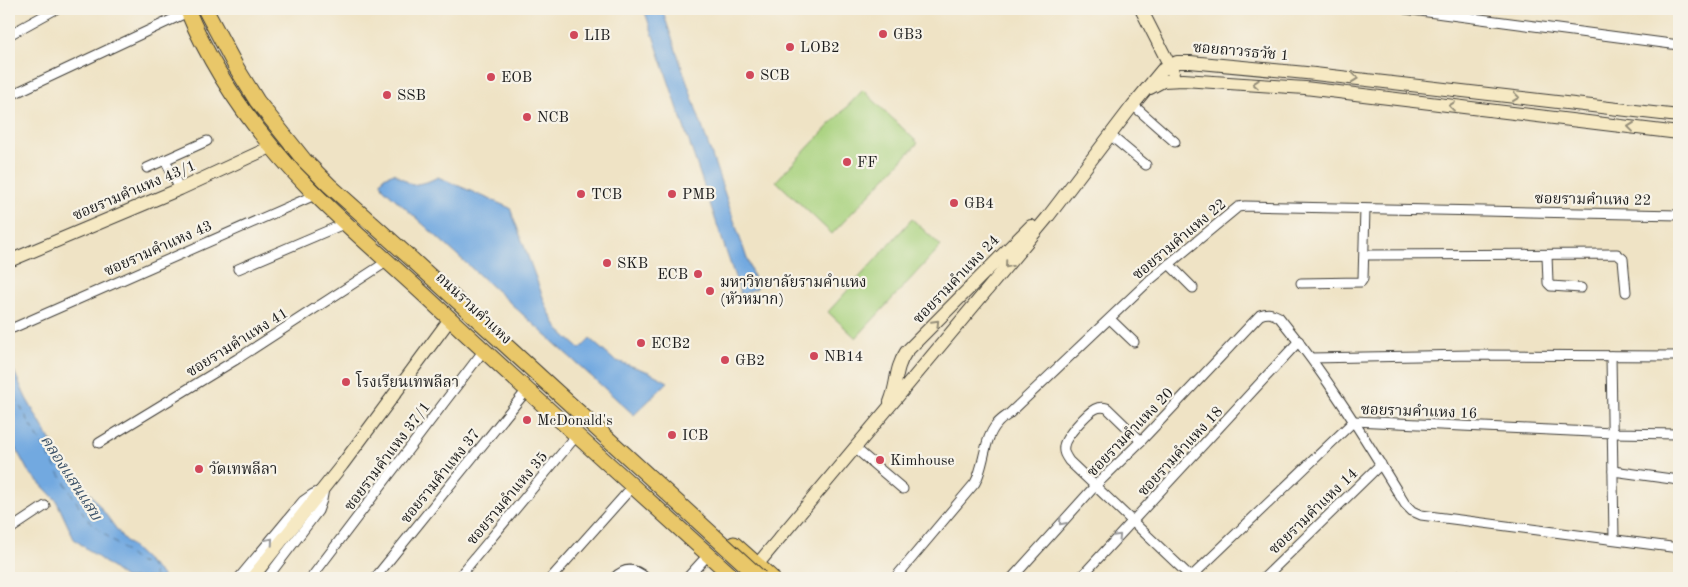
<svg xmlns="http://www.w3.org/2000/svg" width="1688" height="587" font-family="'Old Standard TT','Noto Serif Thai',serif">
	<rect width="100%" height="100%" fill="#f7f3e8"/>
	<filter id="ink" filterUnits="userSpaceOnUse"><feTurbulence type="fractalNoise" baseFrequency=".02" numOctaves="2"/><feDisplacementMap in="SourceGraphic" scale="10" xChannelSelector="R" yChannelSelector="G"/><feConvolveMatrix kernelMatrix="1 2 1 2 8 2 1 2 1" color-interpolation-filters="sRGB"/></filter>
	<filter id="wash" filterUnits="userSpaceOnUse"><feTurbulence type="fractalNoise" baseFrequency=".0096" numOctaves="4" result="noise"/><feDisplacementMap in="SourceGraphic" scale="20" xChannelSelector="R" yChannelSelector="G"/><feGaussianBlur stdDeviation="1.12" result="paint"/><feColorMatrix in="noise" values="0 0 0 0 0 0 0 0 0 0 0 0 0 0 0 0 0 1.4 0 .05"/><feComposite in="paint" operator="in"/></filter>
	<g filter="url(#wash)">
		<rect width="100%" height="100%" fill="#efe3c5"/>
		<!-- green -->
		<g fill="#a8d27e" stroke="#62774d">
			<polygon points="863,90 918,143 832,234 776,181"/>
			<polygon points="912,219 941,246 856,338 828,312"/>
		</g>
		<!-- water -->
		<g fill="#72a9e0" stroke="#47627e">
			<polygon points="644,9 662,9 757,288 741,295"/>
			<polygon points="394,173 412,185 427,182 438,177 510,208 547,308 558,329 580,349 590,339 614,360 649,372 668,382 634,415 383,188 381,182 384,177"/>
			<polygon points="9,360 26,398 80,492 87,489 123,538 165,578 125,578 74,539 56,500 28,471 9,436"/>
		</g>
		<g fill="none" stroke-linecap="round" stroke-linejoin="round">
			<!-- ferry -->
			<polyline stroke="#3e546a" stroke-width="1" stroke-dasharray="6 5" stroke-linecap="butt" points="9,387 57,470 87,519 139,563 150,564 154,575 157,578"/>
		</g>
	</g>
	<g filter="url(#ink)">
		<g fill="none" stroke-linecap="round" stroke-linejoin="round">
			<!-- street casing -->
			<g stroke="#3c3a35" stroke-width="11">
				<g id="street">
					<polyline points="1405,9 1679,45"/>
					<polyline points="9,35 56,9"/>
					<polyline points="9,96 188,12"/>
					<polyline points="1133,105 1175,142"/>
					<polyline points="1110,135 1146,165"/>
					<polyline points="165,160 180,189"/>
					<polyline points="147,168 207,141"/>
					<polyline points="1365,255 1617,254 1623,259 1626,292"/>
					<polyline points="1547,255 1548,283 1551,286 1581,288"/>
					<polyline points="1169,264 1193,288"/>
					<polyline points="238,269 346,223"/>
					<polyline points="1301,283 1361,282 1363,279 1365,209"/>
					<polyline points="1110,319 1134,342"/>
					<polyline points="13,328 315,195"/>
					<polyline points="1611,356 1614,539"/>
					<polyline points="1311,358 1472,355 1679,356"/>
					<path d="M1141 441 1107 408C1103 407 1099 407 1095 409 1087 413 1065 437 1064 446 1063 452 1065 455 1069 461L1192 578"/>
					<polyline points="99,443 237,359 388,261"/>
					<polyline points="855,448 903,489"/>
					<polyline points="1613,471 1679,480"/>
					<polyline points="9,530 45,506"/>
					<polyline points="1459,576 1460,578"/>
					<polyline points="239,578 303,501 313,494 324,489 322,500 318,511 267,578"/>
					<polyline points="311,578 484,350"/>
					<polyline points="375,578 527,390"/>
					<polyline points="458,578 577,435"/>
					<polyline points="551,578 633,486"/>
					<path d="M614 578C625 567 635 568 646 578"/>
					<polyline points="687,578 708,555"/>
					<path d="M895 578 975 483C985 465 983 440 997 424 1000 420 1005 417 1009 414L1151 279 1238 207 1245 206 1679 215"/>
					<path d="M1012 578 1095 486 1141 441 1260 315C1268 312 1272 313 1279 317 1327 376 1366 440 1405 504L1412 511 1421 515 1679 548"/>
					<polyline points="1080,578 1299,341"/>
					<polyline points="1190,578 1354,421 1613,433 1679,434"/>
					<polyline points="1264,578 1381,464"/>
				</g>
			</g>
			<!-- secondary casing -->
			<g stroke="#3c3a35" stroke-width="14">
				<g id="secondary">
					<polyline points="1141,9 1173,72"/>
					<polyline points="1150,88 1163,81 1183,80 1305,88 1679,133"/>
					<polyline points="9,261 180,189 271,147"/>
					<path d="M890 402C898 383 894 370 906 352L1031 226"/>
					<polyline points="757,565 1047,218 1133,105 1162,70 1177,62 1190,62 1306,73 1679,116"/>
					<polyline points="252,578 342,465 450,319"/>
				</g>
			</g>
			<!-- primary casing -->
			<g stroke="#3c3a35" stroke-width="17">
				<g id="primary">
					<path d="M187 9C215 77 259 137 310 189 349 229 393 265 433 303 532 396 634 487 734 578"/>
					<polyline points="734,544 772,578"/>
				</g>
			</g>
			<!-- street -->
			<use href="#street" stroke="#fff" stroke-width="9"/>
			<!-- secondary -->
			<use href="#secondary" stroke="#f6e9c3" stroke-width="12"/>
			<!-- primary -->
			<use href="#primary" stroke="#e9c769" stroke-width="15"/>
			<!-- primary-bridge casing -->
			<g stroke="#3c3a35" stroke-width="17" stroke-linecap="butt">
				<polyline id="primary-bridge" points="205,9 236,67 257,101 304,160 329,185 406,254 760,578"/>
			</g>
			<!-- primary-bridge -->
			<use href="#primary-bridge" stroke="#e9c769" stroke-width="15"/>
		</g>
		<!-- one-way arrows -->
		<defs><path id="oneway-chevron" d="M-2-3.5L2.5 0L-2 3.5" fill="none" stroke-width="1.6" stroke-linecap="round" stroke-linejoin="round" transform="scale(1.25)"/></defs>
		<g stroke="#948d78">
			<use href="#oneway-chevron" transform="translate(1355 78) rotate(7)"/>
			<use href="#oneway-chevron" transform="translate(1256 84) rotate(-176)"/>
			<use href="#oneway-chevron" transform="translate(1516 97) rotate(7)"/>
			<use href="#oneway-chevron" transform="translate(1452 106) rotate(-173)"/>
			<use href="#oneway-chevron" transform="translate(1631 127) rotate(-173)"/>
			<use href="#oneway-chevron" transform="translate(1008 265) rotate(130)"/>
			<use href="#oneway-chevron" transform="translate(936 323) rotate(-46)"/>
		</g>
		<g stroke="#999">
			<use href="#oneway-chevron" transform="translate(1062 522) rotate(132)"/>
			<use href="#oneway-chevron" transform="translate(1118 537) rotate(-47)"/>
			<use href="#oneway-chevron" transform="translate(270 541) rotate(-50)"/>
		</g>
	</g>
	<!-- markers -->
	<g fill="#d1495b" stroke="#f7f3e8" stroke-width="2">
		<circle cx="883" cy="34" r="5"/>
		<circle cx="574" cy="35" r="5"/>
		<circle cx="790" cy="47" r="5"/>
		<circle cx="750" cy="75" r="5"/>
		<circle cx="491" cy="77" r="5"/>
		<circle cx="387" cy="95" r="5"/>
		<circle cx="527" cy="117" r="5"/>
		<circle cx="847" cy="162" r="5"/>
		<circle cx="581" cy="194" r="5"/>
		<circle cx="672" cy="194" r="5"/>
		<circle cx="954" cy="203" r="5"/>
		<circle cx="607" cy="263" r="5"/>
		<circle cx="698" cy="274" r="5"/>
		<circle cx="710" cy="291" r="5"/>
		<circle cx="641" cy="343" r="5"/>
		<circle cx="814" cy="356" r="5"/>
		<circle cx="725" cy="360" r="5"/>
		<circle cx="346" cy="382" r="5"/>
		<circle cx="527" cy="420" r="5"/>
		<circle cx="672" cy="435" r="5"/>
		<circle cx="880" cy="460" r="5"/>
		<circle cx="199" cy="469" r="5"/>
	</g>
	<g text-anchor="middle" stroke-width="4.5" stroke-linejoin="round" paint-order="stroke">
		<!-- poi labels -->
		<g font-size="15" fill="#1c1c1c" stroke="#f7f3e8" text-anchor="start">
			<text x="893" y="39">GB3</text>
			<text x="584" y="40">LIB</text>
			<text x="800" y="52">LOB2</text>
			<text x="760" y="80">SCB</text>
			<text x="501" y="82">EOB</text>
			<text x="397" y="100">SSB</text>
			<text x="537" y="122">NCB</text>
			<text x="857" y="167">FF</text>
			<text x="591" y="199">TCB</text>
			<text x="682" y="199">PMB</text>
			<text x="964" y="208">GB4</text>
			<text x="617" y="268">SKB</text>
			<text x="688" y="279" text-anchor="end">ECB</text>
			<text x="720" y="287">มหาวิทยาลัยรามคำแหง<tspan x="720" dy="17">(หัวหมาก)</tspan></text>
			<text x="651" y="348">ECB2</text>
			<text x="824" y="361">NB14</text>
			<text x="735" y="365">GB2</text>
			<text x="356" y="387">โรงเรียนเทพลีลา</text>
			<text x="537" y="425">McDonald's</text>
			<text x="682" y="440">ICB</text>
			<text x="890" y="465">Kimhouse</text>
			<text x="209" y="474">วัดเทพลีลา</text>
		</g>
		<!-- street labels -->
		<g font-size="15" fill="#1c1c1c" stroke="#f7f3e8">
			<text transform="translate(1241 51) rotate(5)" y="5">ซอยถาวรธวัช 1</text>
			<text transform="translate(134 190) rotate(-23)" y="5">ซอยรามคำแหง 43/1</text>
			<text transform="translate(1593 199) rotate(1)" y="5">ซอยรามคำแหง 22</text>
			<text transform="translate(1179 239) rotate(-40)" y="5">ซอยรามคำแหง 22</text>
			<text transform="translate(158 248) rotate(-24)" y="5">ซอยรามคำแหง 43</text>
			<text transform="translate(956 279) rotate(-46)" y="5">ซอยรามคำแหง 24</text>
			<text transform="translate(474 308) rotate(43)" y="5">ถนนรามคำแหง</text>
			<text transform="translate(237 342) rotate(-32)" y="5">ซอยรามคำแหง 41</text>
			<text transform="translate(1419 411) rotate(2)" y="5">ซอยรามคำแหง 16</text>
			<text transform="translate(1130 432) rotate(-46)" y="5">ซอยรามคำแหง 20</text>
			<text transform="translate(1180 451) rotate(-47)" y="5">ซอยรามคำแหง 18</text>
			<text transform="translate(387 456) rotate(-53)" y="5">ซอยรามคำแหง 37/1</text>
			<text transform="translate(440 476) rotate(-51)" y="5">ซอยรามคำแหง 37</text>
			<text transform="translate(507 498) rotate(-50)" y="5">ซอยรามคำแหง 35</text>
			<text transform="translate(1313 511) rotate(-44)" y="5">ซอยรามคำแหง 14</text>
		</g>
		<!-- water labels -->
		<g font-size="16" font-style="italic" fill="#3e546a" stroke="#f7f3e8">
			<text transform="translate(72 477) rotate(57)" y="6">คลองแสนแสบ</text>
		</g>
	</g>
	<!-- margin -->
	<rect width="1688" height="587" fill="none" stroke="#f7f3e8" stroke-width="30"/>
</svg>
